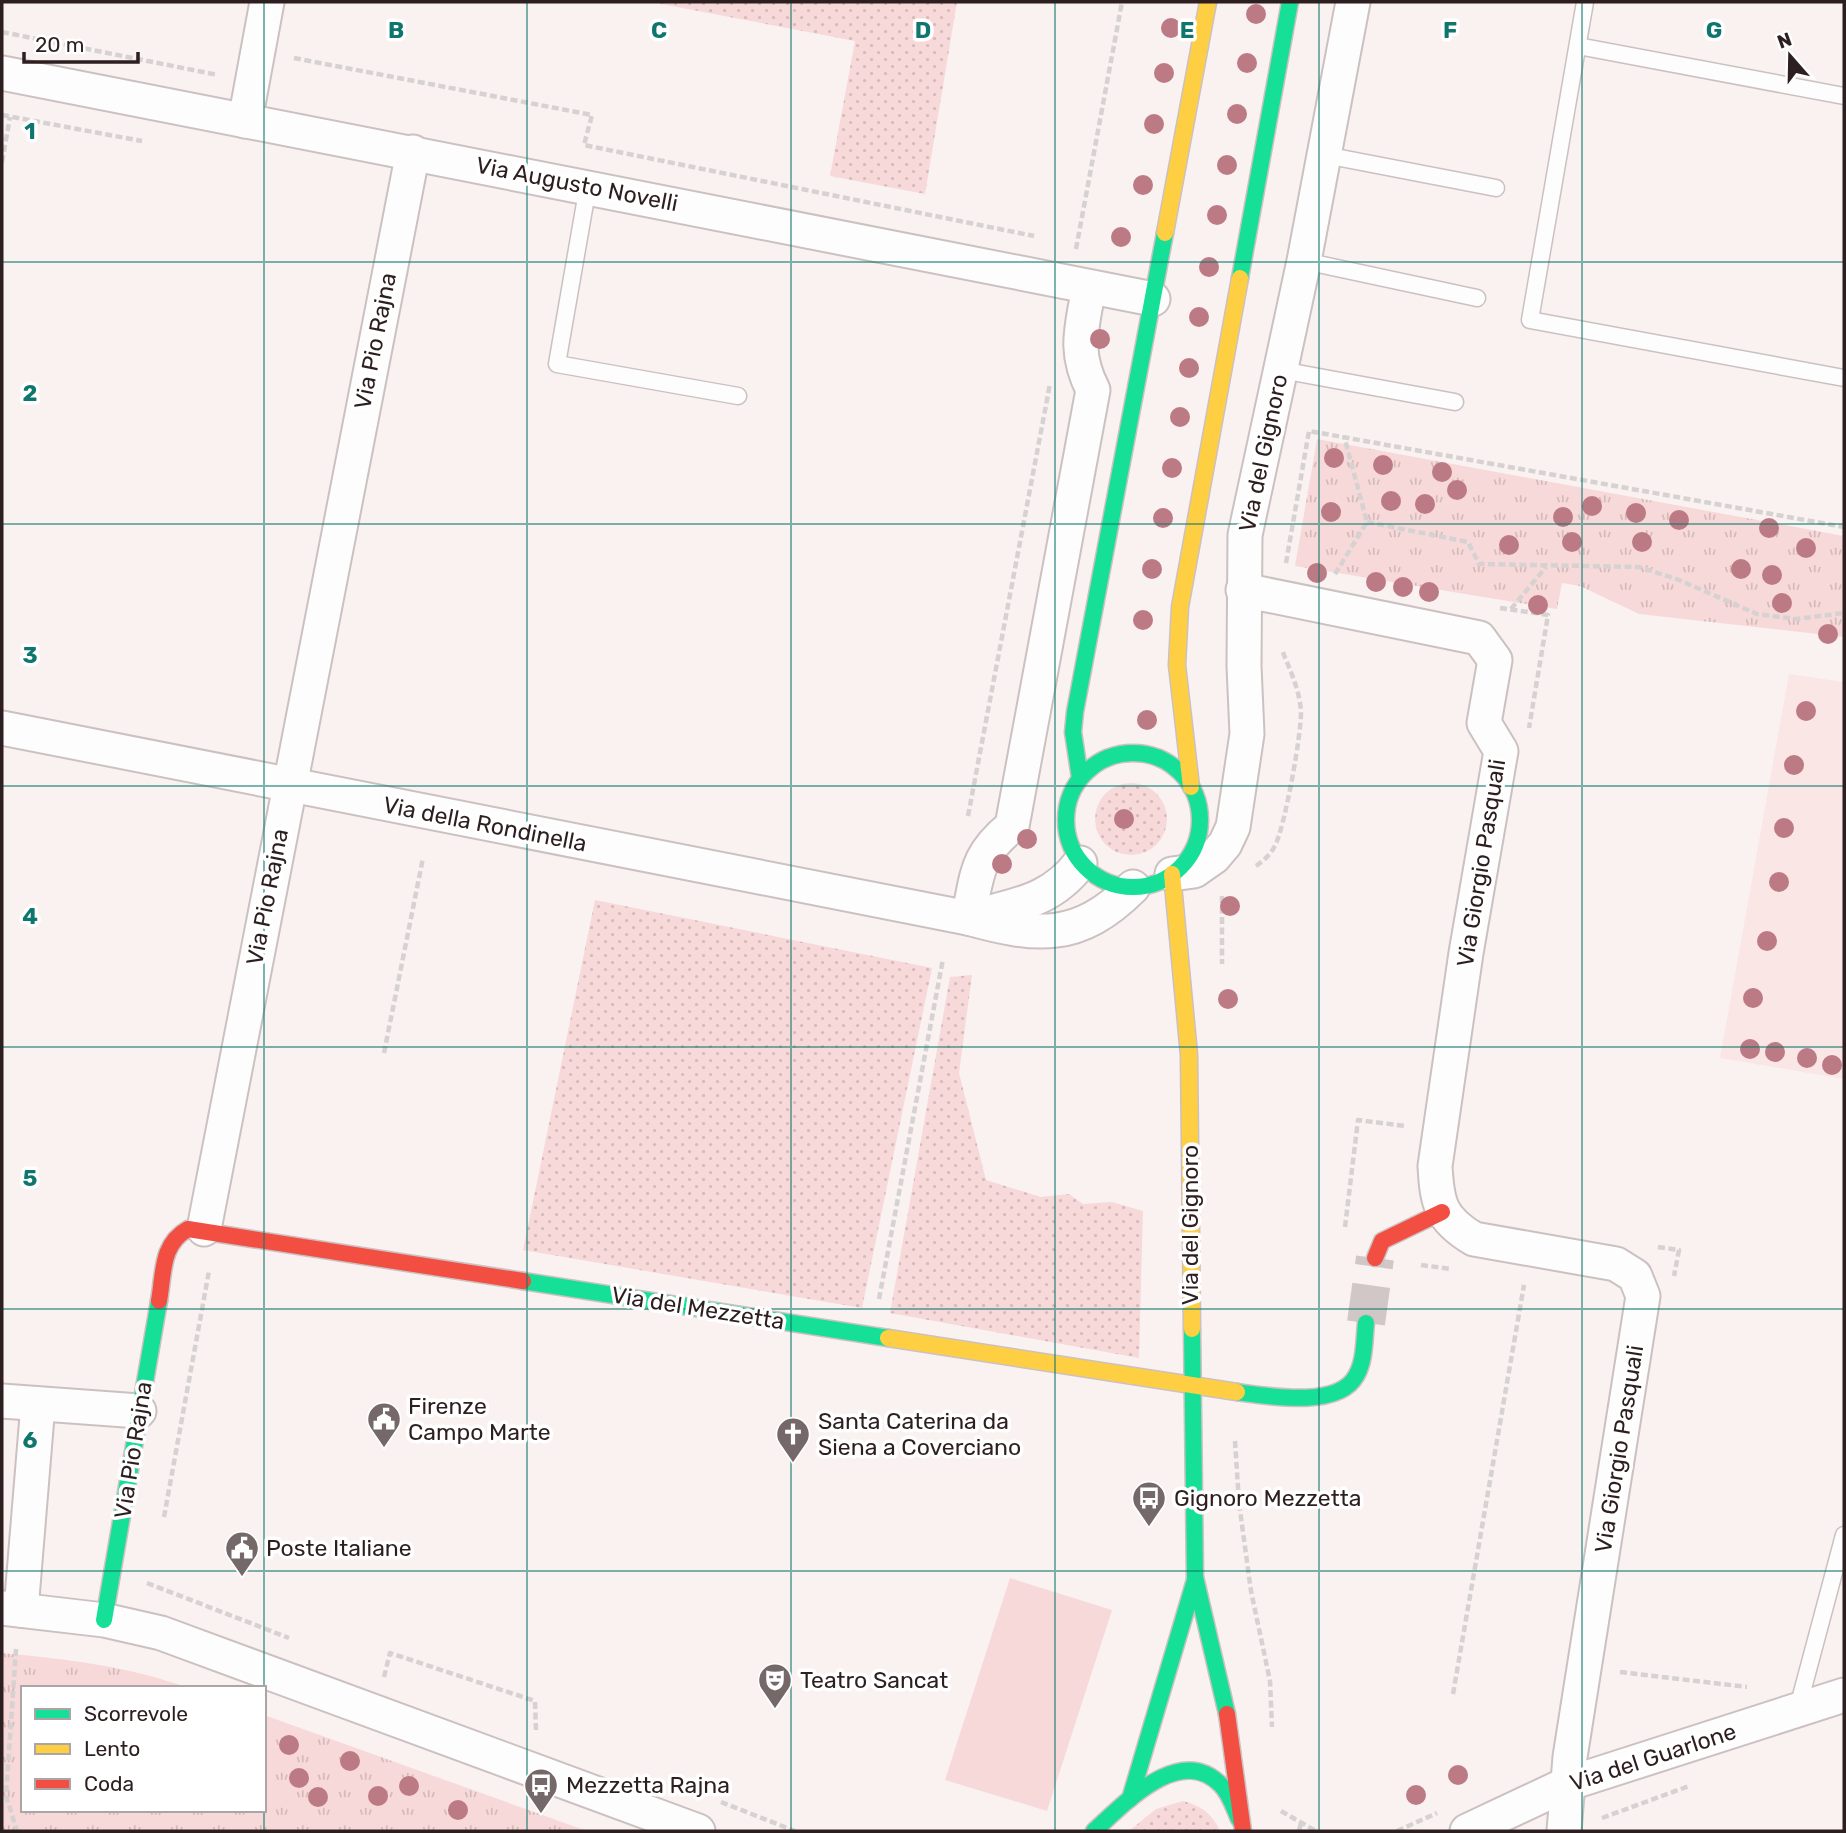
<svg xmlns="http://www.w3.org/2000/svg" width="1846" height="1833" font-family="Rubik,sans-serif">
	<defs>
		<pattern id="grass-dots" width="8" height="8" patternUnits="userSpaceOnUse" patternTransform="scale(1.75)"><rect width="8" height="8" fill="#f8d9d9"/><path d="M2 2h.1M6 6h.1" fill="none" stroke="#d5baba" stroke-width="1.8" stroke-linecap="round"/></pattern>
		<pattern id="park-tufts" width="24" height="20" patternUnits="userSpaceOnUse" patternTransform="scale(1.75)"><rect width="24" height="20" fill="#f8d9d9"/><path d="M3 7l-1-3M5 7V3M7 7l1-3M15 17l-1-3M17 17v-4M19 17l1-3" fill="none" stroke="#d5baba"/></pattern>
	</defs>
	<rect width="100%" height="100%" fill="#faf1f1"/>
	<!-- built -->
	<polygon fill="#fbe6e6" points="1789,674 1844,682 1844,1079 1720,1058"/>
	<!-- grass -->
	<g fill="url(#grass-dots)">
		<polygon points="651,2 957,2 925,194 830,176 855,41"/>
		<circle cx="1131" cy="819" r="36"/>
		<polygon points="595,900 932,968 862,1308 523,1250"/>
		<polygon points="972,975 959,1073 986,1180 1041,1197 1069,1194 1083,1204 1112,1202 1143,1211 1139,1358 890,1313 950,977"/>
		<path d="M1183 1801C1202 1806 1212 1814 1220 1831H1129L1156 1809Z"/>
	</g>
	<!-- park -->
	<g fill="url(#park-tufts)">
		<polygon points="1317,439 1844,536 1844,637 1639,614 1580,586 1562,583 1557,609 1295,566"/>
		<path d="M2 1653C66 1659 127 1666 189 1688H23V1810H264V1715L587 1831H2Z"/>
	</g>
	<!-- garden -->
	<polygon fill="#f8d9d9" points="1010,1578 1112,1610 1047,1811 945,1780"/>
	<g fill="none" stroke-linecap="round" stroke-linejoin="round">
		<!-- secondary-tunnel -->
		<polyline stroke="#d1c7c7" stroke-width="38" stroke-dasharray="38 19" stroke-linecap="butt" points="1366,1323 1375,1258"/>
		<!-- lane casing -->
		<g stroke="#ccc1c1" stroke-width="19">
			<g id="lane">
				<polyline points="1585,2 1530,320 1844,378"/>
				<polyline points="1578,46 1844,96"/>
				<polyline points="1325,155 1496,188"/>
				<polyline points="588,186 557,364 738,396"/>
				<polyline points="1304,261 1477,298"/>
				<polyline points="1281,370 1455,402"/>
				<polyline points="1797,1711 1844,1535"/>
			</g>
		</g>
		<!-- street casing -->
		<g stroke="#ccc1c1" stroke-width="37">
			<g id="street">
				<polyline points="2,73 1153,299"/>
				<polyline points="245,121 267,2"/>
				<path d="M1243 590 1479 638 1495 660 1484 723 1501 751 1466 953 1435 1166C1437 1203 1440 1219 1474 1239L1616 1264 1635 1276 1643 1296 1570 1757 1564 1831"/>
				<path d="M2 728 968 918C1037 937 1078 942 1133 887"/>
				<polyline points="1172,874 1194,871 1214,857 1225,844 1233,827 1247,734 1244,666 1245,535 1304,261 1353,2"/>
				<path d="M968 918C978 874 975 856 1012 826L1093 390C1073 351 1082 328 1089 287"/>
				<path d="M968 918C1013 905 1050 903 1080 863"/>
				<polyline points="204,1229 413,152"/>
				<polyline points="2,1401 139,1411"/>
				<polyline points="2,1608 104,1620 161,1633 698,1831"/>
				<polyline points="21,1610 38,1404"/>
				<polyline points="1467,1831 1567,1784 1844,1695"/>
			</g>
		</g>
		<!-- fast casing -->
		<g stroke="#ccc1c1" stroke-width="19">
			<g id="fast">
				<polyline points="1240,278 1290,2"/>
				<circle cx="1133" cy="820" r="67"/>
				<polyline points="1080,778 1073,732 1075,712 1165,233"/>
				<polyline points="523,1281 888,1338"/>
				<polyline points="1192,1329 1195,1577 1227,1714"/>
				<path d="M1237 1392C1267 1396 1338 1409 1356 1376 1365 1361 1364 1341 1366 1323"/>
				<polyline points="104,1620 159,1301"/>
				<polyline points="1130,1799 1195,1580"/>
				<path d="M1094 1831C1125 1803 1180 1743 1221 1785 1230 1794 1234 1808 1239 1819"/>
			</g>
		</g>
		<!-- slow casing -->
		<g stroke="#ccc1c1" stroke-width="19">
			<g id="slow">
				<polyline points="1165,233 1208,2"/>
				<polyline points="1191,787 1177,665 1180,607 1240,278"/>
				<polyline points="1172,874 1189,1055 1192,1329"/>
				<polyline points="888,1338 1237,1392"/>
			</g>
		</g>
		<!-- jam casing -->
		<g stroke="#ccc1c1" stroke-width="19">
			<g id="jam">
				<polyline points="1375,1258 1382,1241 1442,1212"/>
				<path d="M159 1301C164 1272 161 1244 188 1229L523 1281"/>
				<polyline points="1227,1714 1243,1831"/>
			</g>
		</g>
		<!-- path -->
		<g stroke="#d6d2d2" stroke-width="4.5" stroke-dasharray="7 3.5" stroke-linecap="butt">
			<polyline points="2,32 218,75"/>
			<polyline points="294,58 592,115 584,145 1034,236"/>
			<polyline points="2,115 142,141"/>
			<polyline points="2,162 10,117"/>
			<polyline points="1076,249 1122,2"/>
			<polyline points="1367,522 1468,542 1479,564 1639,567 1679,580 1757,614 1796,619 1844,613"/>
			<polyline points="1286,563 1309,431 1844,527"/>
			<polyline points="1335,574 1367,522 1344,436"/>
			<polyline points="1500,608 1548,615 1529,728"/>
			<polyline points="1511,609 1546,567"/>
			<polyline points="968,816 1050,384"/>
			<path d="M1256 866C1266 859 1273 852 1277 841 1286 818 1301 737 1301 712 1300 691 1290 670 1282 650"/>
			<polyline points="1222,896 1222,964"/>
			<polyline points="384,1053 423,858"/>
			<polyline points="1345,1227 1358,1120 1405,1126"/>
			<polyline points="1658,1247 1679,1250 1674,1276"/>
			<polyline points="1421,1265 1451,1269"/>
			<polyline points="879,1299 943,959"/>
			<polyline points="1235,1441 1239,1503 1251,1591 1270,1681 1272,1727"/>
			<polyline points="164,1517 209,1271"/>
			<polyline points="147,1583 289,1638"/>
			<polyline points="16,1649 6,1796 17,1831"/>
			<polyline points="1620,1672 1747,1687"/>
			<polyline points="384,1677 390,1653 535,1701 536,1731"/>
			<polyline points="1453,1694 1524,1285"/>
			<polyline points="721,1802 795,1831"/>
			<polyline points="1281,1811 1316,1831"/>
			<polyline points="1602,1818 1689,1786"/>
			<polyline points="1299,1831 1301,1823"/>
			<polyline points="1397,1831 1437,1813"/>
		</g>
		<!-- lane -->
		<use href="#lane" stroke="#fefdfd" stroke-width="16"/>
		<!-- street -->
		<use href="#street" stroke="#fefdfd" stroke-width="33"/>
		<!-- fast -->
		<use href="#fast" stroke="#16e098" stroke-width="16"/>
		<!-- slow -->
		<use href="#slow" stroke="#ffcf43" stroke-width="16"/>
		<!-- jam -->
		<use href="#jam" stroke="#f24e42" stroke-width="16"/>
	</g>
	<!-- trees -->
	<g fill="#bc7a85">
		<circle cx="1256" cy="14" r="10"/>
		<circle cx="1171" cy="28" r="10"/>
		<circle cx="1247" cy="63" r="10"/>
		<circle cx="1164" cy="73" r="10"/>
		<circle cx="1237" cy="114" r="10"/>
		<circle cx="1154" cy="124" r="10"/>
		<circle cx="1227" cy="165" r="10"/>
		<circle cx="1143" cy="185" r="10"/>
		<circle cx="1217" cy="215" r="10"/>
		<circle cx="1121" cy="237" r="10"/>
		<circle cx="1209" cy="267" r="10"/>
		<circle cx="1199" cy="317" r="10"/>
		<circle cx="1100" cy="339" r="10"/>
		<circle cx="1189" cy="368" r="10"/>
		<circle cx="1180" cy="417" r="10"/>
		<circle cx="1334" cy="458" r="10"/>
		<circle cx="1383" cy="465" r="10"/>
		<circle cx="1172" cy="468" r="10"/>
		<circle cx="1442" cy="472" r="10"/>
		<circle cx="1457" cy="490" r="10"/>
		<circle cx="1391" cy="501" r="10"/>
		<circle cx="1425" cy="504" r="10"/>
		<circle cx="1592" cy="506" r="10"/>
		<circle cx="1331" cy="512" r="10"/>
		<circle cx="1636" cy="513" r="10"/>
		<circle cx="1563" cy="517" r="10"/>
		<circle cx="1163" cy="518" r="10"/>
		<circle cx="1679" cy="520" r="10"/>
		<circle cx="1769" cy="528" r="10"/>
		<circle cx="1572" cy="542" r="10"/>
		<circle cx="1642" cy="542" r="10"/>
		<circle cx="1509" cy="545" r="10"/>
		<circle cx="1806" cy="548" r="10"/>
		<circle cx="1152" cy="569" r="10"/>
		<circle cx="1741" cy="569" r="10"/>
		<circle cx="1317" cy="573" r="10"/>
		<circle cx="1772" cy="575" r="10"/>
		<circle cx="1376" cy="582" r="10"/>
		<circle cx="1403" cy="587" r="10"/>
		<circle cx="1429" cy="592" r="10"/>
		<circle cx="1782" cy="603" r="10"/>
		<circle cx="1538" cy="605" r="10"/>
		<circle cx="1143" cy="620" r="10"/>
		<circle cx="1828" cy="634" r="10"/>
		<circle cx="1806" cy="711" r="10"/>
		<circle cx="1147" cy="720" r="10"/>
		<circle cx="1794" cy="765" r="10"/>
		<circle cx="1124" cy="819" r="10"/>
		<circle cx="1784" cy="828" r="10"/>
		<circle cx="1027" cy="839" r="10"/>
		<circle cx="1002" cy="864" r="10"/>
		<circle cx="1779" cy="882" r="10"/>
		<circle cx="1230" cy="906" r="10"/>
		<circle cx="1767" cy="941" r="10"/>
		<circle cx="1753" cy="998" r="10"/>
		<circle cx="1228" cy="999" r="10"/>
		<circle cx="1750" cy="1049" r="10"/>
		<circle cx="1775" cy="1052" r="10"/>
		<circle cx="1807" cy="1058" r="10"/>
		<circle cx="1832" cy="1065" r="10"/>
		<circle cx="289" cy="1745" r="10"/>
		<circle cx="350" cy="1761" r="10"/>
		<circle cx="1458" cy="1775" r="10"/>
		<circle cx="299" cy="1778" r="10"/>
		<circle cx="409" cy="1786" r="10"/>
		<circle cx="1416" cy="1795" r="10"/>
		<circle cx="378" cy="1796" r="10"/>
		<circle cx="318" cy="1797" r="10"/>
		<circle cx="458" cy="1810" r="10"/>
	</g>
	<!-- grid -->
	<path fill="none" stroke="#0f766e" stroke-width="2" stroke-opacity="0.55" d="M264 2V1688M527 2V1831M791 2V1831M1055 2V1831M1319 2V1831M1582 2V1831M2 262H1844M2 524H1844M2 786H1844M2 1047H1844M2 1309H1844M2 1571H1844M264 1810V1831"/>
	<!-- icons -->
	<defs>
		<g id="civic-pin" transform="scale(1.75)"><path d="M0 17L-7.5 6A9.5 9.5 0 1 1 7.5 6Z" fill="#756868" stroke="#fff"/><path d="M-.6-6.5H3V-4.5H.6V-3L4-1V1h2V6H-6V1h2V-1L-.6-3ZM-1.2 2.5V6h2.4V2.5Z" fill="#fff"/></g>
		<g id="church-pin" transform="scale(1.75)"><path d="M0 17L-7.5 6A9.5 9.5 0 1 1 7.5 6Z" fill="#756868" stroke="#fff"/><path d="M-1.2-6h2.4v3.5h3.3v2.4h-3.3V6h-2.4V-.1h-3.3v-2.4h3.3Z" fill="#fff"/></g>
		<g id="bus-pin" transform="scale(1.75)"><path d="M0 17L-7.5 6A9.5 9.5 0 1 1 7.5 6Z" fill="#756868" stroke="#fff"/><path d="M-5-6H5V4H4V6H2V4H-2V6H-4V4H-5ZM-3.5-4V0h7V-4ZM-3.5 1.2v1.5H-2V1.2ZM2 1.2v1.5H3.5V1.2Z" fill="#fff"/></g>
		<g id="theatre-pin" transform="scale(1.75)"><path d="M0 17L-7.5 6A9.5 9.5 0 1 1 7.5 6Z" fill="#756868" stroke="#fff"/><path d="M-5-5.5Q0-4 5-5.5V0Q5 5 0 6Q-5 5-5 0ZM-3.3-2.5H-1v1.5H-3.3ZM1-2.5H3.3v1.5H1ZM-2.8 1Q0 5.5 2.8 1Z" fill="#fff"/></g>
	</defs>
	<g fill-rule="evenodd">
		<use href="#civic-pin" x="384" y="1419"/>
		<use href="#church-pin" x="793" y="1434"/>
		<use href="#bus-pin" x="1149" y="1498"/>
		<use href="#civic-pin" x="242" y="1548"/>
		<use href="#theatre-pin" x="775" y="1680"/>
		<use href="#bus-pin" x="541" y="1785"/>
	</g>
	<g text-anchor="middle" stroke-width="7" stroke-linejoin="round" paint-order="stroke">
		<!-- street labels -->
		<g font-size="23" fill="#2d1e1f" stroke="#fff">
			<text transform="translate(577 184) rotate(11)" y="8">Via Augusto Novelli</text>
			<text transform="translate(375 341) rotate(-79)" y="8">Via Pio Rajna</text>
			<text transform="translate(1263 453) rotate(-78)" y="8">Via del Gignoro</text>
			<text transform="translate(485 824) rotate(11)" y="8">Via della Rondinella</text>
			<text transform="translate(1481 863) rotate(-81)" y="8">Via Giorgio Pasquali</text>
			<text transform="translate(267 897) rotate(-79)" y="8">Via Pio Rajna</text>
			<text transform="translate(1190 1225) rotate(-90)" y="8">Via del Gignoro</text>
			<text transform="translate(698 1308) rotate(9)" y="8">Via del Mezzetta</text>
			<text transform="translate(1619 1449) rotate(-81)" y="8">Via Giorgio Pasquali</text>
			<text transform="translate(133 1450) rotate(-81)" y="8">Via Pio Rajna</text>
			<text transform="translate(1653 1757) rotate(-18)" y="8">Via del Guarlone</text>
		</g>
		<!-- poi labels -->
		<g font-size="23" fill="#2d1e1f" stroke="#fff" text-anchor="start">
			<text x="408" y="1414">Firenze<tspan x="408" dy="26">Campo Marte</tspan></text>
			<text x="818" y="1429">Santa Caterina da<tspan x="818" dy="26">Siena a Coverciano</tspan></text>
			<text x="1174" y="1506">Gignoro Mezzetta</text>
			<text x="266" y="1556">Poste Italiane</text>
			<text x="800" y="1688">Teatro Sancat</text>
			<text x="566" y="1793">Mezzetta Rajna</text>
		</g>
	</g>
	<g font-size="23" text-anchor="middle" font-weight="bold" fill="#0f766e" stroke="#fff" stroke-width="7" stroke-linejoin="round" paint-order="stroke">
		<text x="396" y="38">B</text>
		<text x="659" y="38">C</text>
		<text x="923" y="38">D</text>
		<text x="1187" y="38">E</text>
		<text x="1450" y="38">F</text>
		<text x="1714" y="38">G</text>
		<text x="30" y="139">1</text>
		<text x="30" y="401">2</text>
		<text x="30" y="663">3</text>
		<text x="30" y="924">4</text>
		<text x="30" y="1186">5</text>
		<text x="30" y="1448">6</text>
	</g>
	<!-- border -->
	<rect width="1846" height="1833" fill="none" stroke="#2d1e1f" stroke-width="7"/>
	<!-- legend -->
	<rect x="21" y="1686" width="245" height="126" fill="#ffffff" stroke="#aba5a5" stroke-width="2"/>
	<rect x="35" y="1709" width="35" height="10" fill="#16e098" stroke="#aba5a5" stroke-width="2"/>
	<text x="84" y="1721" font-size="21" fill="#2d1e1f">Scorrevole</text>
	<rect x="35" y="1744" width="35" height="10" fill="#ffcf43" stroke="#aba5a5" stroke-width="2"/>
	<text x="84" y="1756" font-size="21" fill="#2d1e1f">Lento</text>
	<rect x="35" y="1779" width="35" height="10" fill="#f24e42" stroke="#aba5a5" stroke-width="2"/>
	<text x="84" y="1791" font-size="21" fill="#2d1e1f">Coda</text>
	<!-- north arrow -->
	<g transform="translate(1790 56) rotate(340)" stroke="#ffffff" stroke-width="5" paint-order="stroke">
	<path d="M0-5L12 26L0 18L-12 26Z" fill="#2d1e1f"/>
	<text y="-10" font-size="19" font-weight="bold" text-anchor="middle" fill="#2d1e1f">N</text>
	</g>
	<!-- scale -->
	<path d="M24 52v10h114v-10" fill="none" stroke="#2d1e1f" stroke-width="3.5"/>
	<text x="35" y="52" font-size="21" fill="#2d1e1f" stroke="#ffffff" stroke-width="5" paint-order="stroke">20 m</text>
</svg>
